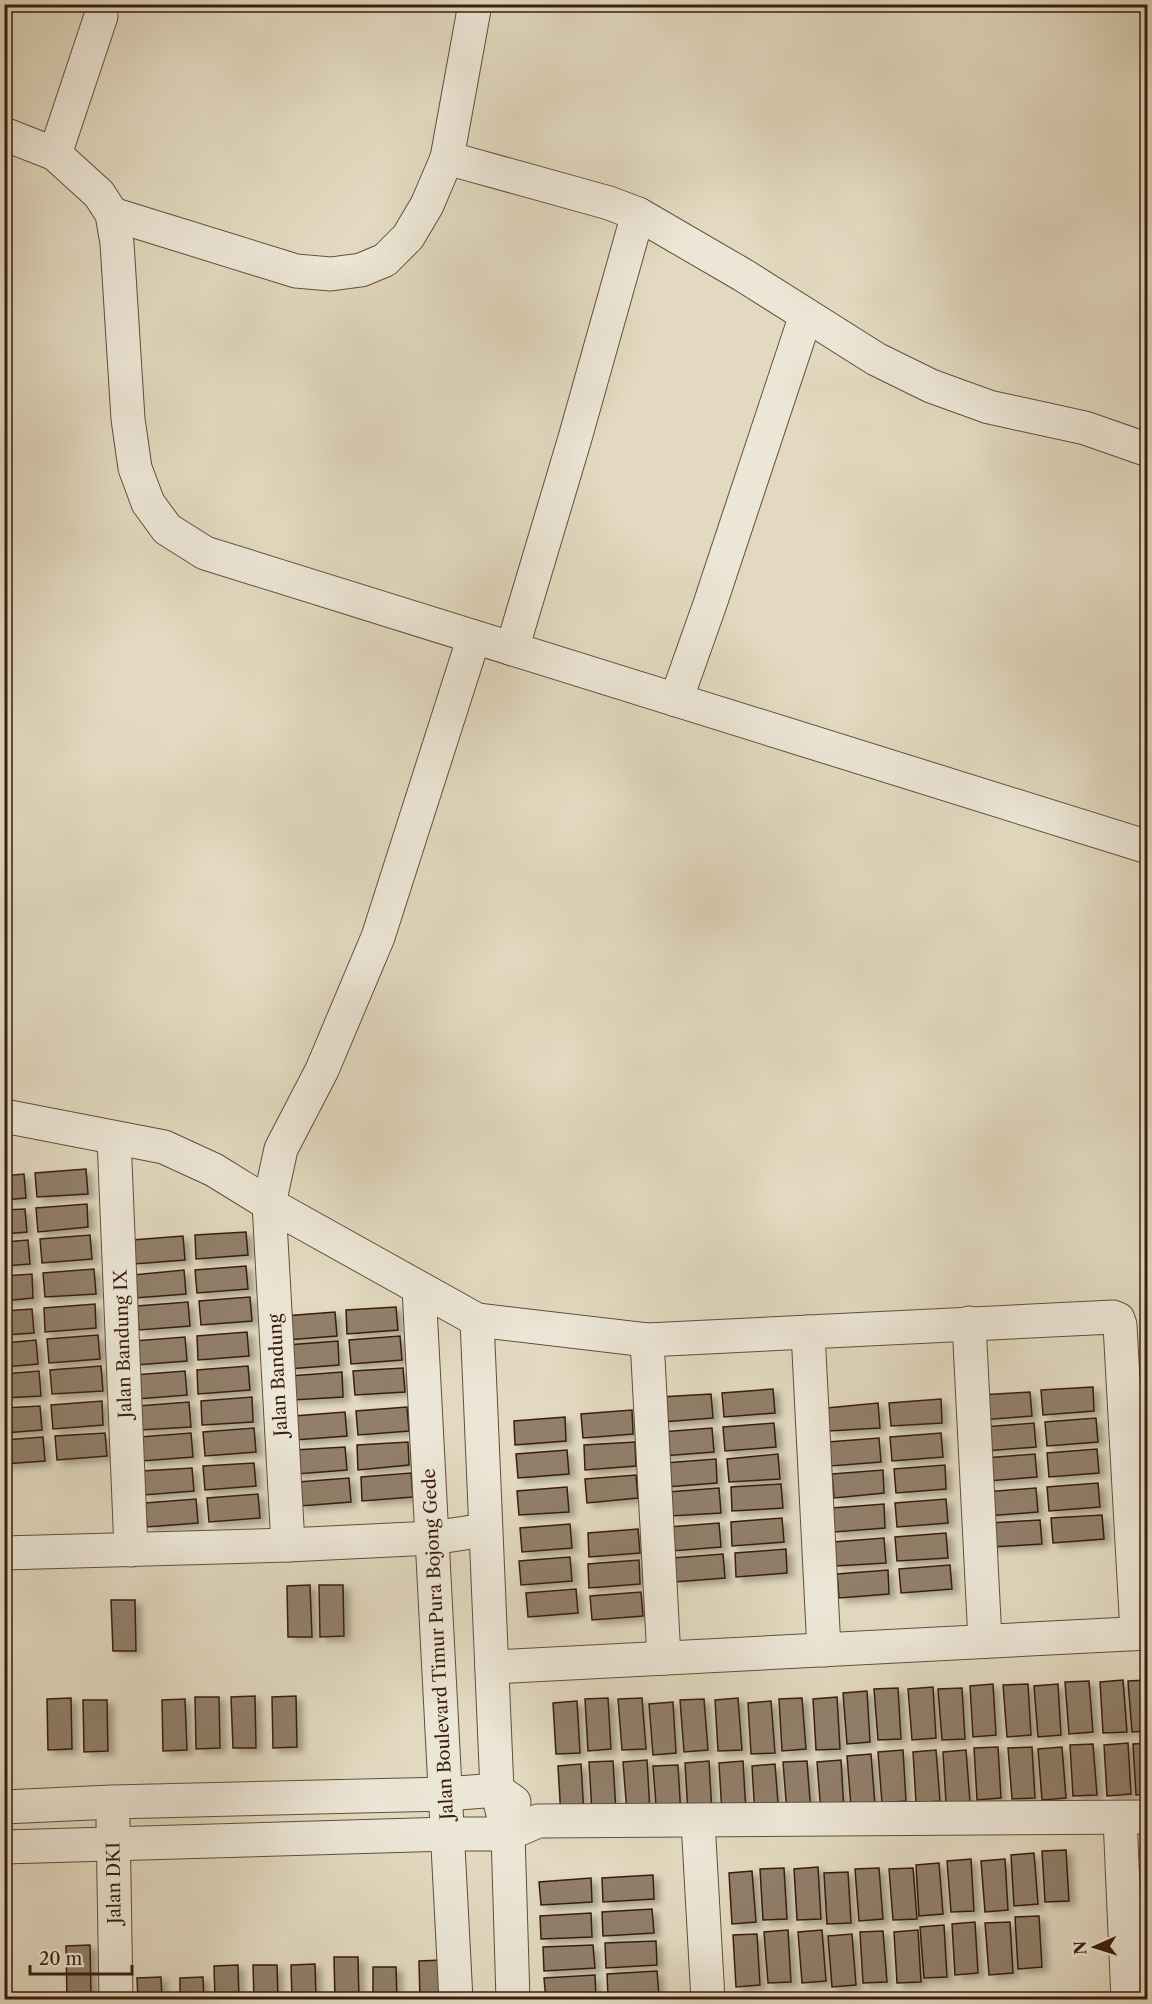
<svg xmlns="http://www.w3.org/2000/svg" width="1152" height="2004" font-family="'Libre Caslon Text',serif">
	<defs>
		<filter id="shadow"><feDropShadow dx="6" dy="4" stdDeviation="3" flood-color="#0004"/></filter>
	</defs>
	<rect width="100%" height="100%" fill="#e2d9c0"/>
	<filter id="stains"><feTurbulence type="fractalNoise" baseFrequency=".00333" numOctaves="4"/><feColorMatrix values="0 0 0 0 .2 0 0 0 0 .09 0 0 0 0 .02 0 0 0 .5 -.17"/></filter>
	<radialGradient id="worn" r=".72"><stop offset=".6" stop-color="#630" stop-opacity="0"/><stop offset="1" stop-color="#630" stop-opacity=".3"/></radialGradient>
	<!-- building -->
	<g fill="#917f6a" stroke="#3a1e0c" stroke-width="1.5" filter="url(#shadow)">
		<polygon points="86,1169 88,1194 37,1197 35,1173"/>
		<polygon points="24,1174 26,1198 4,1200 4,1176"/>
		<polygon points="87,1204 88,1227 38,1232 36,1208"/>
		<polygon points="25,1209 27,1232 4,1234 4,1210"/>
		<polygon points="246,1232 248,1255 196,1259 195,1235"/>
		<polygon points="90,1235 92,1259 42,1263 40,1239"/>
		<polygon points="183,1236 185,1260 134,1264 132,1240"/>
		<polygon points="28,1240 30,1264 4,1266 4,1242"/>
		<polygon points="246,1266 248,1289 197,1293 195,1270"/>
		<polygon points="94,1269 96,1294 45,1297 43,1273"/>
		<polygon points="184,1270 186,1294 135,1298 133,1275"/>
		<polygon points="32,1274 33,1298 4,1301 4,1276"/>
		<polygon points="250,1297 252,1321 201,1325 199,1301"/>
		<polygon points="188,1302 190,1326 139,1330 137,1306"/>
		<polygon points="95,1304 96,1328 45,1332 44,1308"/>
		<polygon points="396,1307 398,1330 347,1334 346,1310"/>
		<polygon points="32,1309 34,1333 4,1335 4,1311"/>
		<polygon points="335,1312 337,1336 286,1340 284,1316"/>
		<polygon points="247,1332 249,1356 198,1360 197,1336"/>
		<polygon points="98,1335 100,1359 49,1363 47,1339"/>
		<polygon points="400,1336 402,1360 351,1364 349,1340"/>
		<polygon points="185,1337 187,1361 136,1365 134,1341"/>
		<polygon points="36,1340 38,1364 4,1367 4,1343"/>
		<polygon points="338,1341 339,1365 288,1369 287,1345"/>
		<polygon points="101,1366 103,1391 52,1394 50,1370"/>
		<polygon points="248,1366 250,1390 198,1394 197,1370"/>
		<polygon points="403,1368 405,1392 355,1395 353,1371"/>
		<polygon points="39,1371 41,1396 4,1398 4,1374"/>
		<polygon points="185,1371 187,1395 137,1399 134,1375"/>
		<polygon points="342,1372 343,1397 292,1400 290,1376"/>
		<polygon points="1093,1387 1094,1411 1043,1415 1041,1390"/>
		<polygon points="773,1389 775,1413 724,1417 722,1393"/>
		<polygon points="1030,1392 1032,1416 981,1420 979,1395"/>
		<polygon points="711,1394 713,1418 662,1422 660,1397"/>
		<polygon points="252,1397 253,1422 202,1425 201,1401"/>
		<polygon points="941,1399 942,1423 891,1426 889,1403"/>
		<polygon points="1148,1400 1148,1425 1137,1425 1136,1401"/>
		<polygon points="102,1401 103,1425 53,1429 51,1405"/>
		<polygon points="189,1402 191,1427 140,1430 138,1406"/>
		<polygon points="878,1403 880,1428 829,1431 827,1408"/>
		<polygon points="40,1406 42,1430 4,1433 4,1408"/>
		<polygon points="407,1407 409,1431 358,1435 356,1411"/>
		<polygon points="632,1410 633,1434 583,1438 581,1414"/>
		<polygon points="345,1412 347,1436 295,1440 294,1416"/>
		<polygon points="565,1417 566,1441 515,1445 514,1421"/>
		<polygon points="1096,1418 1098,1442 1047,1446 1045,1422"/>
		<polygon points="774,1423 776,1447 725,1451 723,1427"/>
		<polygon points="1034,1423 1036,1447 985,1451 983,1427"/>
		<polygon points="254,1428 256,1452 205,1456 203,1432"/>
		<polygon points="712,1428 714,1452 662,1456 661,1432"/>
		<polygon points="105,1433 107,1456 57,1460 55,1436"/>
		<polygon points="191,1433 193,1457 142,1461 140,1437"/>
		<polygon points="941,1433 943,1457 892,1461 890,1437"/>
		<polygon points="1148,1435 1148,1459 1138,1460 1136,1436"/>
		<polygon points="43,1437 45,1461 4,1464 4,1440"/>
		<polygon points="879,1438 881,1462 830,1466 828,1442"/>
		<polygon points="408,1442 409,1465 358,1470 357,1445"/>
		<polygon points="635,1442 636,1466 585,1470 584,1445"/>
		<polygon points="345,1447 347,1470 296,1474 294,1450"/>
		<polygon points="1097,1449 1099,1473 1049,1477 1047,1453"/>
		<polygon points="567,1450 569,1474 518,1478 516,1454"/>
		<polygon points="778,1454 780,1479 729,1482 727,1459"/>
		<polygon points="1035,1454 1037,1477 987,1481 985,1458"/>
		<polygon points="716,1459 717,1483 666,1487 665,1463"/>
		<polygon points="254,1463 256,1486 205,1490 203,1466"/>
		<polygon points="945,1465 946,1489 896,1493 894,1469"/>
		<polygon points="1148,1466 1148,1491 1142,1491 1140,1467"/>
		<polygon points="192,1468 194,1491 143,1495 141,1471"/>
		<polygon points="883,1470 884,1493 834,1498 832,1474"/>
		<polygon points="411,1473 413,1497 362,1501 361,1477"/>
		<polygon points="636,1475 638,1498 587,1503 585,1479"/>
		<polygon points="349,1478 351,1502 300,1506 298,1482"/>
		<polygon points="1098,1483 1100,1507 1049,1511 1047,1487"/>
		<polygon points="781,1484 783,1508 732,1511 731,1487"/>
		<polygon points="567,1487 569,1512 519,1515 517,1491"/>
		<polygon points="719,1488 721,1513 670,1516 668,1492"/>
		<polygon points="1036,1488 1038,1512 987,1516 985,1492"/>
		<polygon points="258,1494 260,1518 209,1522 207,1498"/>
		<polygon points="196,1499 198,1523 147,1527 145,1503"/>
		<polygon points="946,1499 948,1523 897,1527 895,1503"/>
		<polygon points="884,1504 885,1528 834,1532 832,1508"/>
		<polygon points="1102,1515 1104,1539 1053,1543 1051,1518"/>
		<polygon points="782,1518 784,1542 732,1546 731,1522"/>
		<polygon points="1040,1520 1042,1544 991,1547 989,1523"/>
		<polygon points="719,1523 721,1547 671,1551 669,1527"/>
		<polygon points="570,1524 572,1548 522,1552 520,1528"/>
		<polygon points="638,1529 640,1553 589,1557 588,1533"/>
		<polygon points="946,1533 948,1558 897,1561 895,1537"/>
		<polygon points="884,1538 886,1563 835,1566 833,1542"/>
		<polygon points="786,1549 787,1573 736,1577 735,1553"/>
		<polygon points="723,1554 725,1578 674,1582 672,1558"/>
		<polygon points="570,1557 572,1581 521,1585 519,1561"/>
		<polygon points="639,1560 640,1584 589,1588 588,1564"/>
		<polygon points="950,1565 952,1589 901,1593 899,1569"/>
		<polygon points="888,1570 889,1594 839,1598 837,1574"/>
		<polygon points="310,1585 312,1637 288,1637 287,1586"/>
		<polygon points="319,1585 343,1585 344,1636 320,1637"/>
		<polygon points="576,1589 578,1613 528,1617 526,1593"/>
		<polygon points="641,1592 643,1616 592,1620 590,1596"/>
		<polygon points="111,1600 135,1600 136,1651 113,1651"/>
		<polygon points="1123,1680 1127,1732 1103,1733 1100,1682"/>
		<polygon points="1148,1680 1148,1731 1132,1732 1128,1681"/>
		<polygon points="1089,1681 1093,1732 1069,1734 1065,1682"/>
		<polygon points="993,1684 996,1735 973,1737 970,1686"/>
		<polygon points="1028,1684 1031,1735 1007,1737 1003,1685"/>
		<polygon points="1058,1684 1061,1735 1038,1737 1034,1686"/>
		<polygon points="933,1687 936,1738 912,1740 908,1689"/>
		<polygon points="898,1688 901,1739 878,1740 874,1689"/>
		<polygon points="962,1688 965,1739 942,1740 938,1689"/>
		<polygon points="867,1691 870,1742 847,1744 843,1693"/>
		<polygon points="255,1696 256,1748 233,1748 231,1697"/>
		<polygon points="296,1696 297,1747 273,1748 272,1697"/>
		<polygon points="195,1697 219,1697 220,1748 196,1749"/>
		<polygon points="837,1697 840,1749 816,1750 813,1699"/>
		<polygon points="71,1698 72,1749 48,1750 47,1699"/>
		<polygon points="608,1698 611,1749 588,1751 585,1699"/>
		<polygon points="642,1698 646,1749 622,1750 618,1699"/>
		<polygon points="738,1698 742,1750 718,1751 715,1700"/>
		<polygon points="802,1698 806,1749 782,1751 779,1699"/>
		<polygon points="185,1699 187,1750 163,1751 162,1700"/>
		<polygon points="704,1699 708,1750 684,1752 680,1700"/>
		<polygon points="83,1700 107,1700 108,1751 84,1752"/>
		<polygon points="577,1701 580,1753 556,1754 553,1703"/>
		<polygon points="771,1701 775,1753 751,1754 748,1703"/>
		<polygon points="673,1702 676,1753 653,1755 649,1704"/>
		<polygon points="1128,1743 1131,1794 1107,1796 1104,1745"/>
		<polygon points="1148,1743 1148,1794 1136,1795 1133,1744"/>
		<polygon points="1093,1744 1097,1795 1073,1796 1070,1745"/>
		<polygon points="998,1747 1001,1798 977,1800 974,1748"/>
		<polygon points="1032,1747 1035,1798 1012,1799 1008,1748"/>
		<polygon points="1062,1747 1066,1798 1042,1800 1038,1749"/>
		<polygon points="903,1750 906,1801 882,1803 878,1752"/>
		<polygon points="936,1750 940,1801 916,1803 913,1752"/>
		<polygon points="966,1750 970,1802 946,1803 943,1752"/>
		<polygon points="871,1754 875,1805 851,1807 847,1756"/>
		<polygon points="647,1760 650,1811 627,1813 623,1762"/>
		<polygon points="841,1760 844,1811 821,1813 817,1762"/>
		<polygon points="613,1761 616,1812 592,1813 589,1762"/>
		<polygon points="709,1761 712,1813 688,1814 685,1763"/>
		<polygon points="743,1761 746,1812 722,1814 719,1763"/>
		<polygon points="807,1761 811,1812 787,1813 783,1762"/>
		<polygon points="581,1764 584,1815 561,1817 558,1766"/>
		<polygon points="775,1764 779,1815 755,1817 752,1766"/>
		<polygon points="678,1765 681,1816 657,1818 653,1766"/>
		<polygon points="1066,1850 1069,1901 1045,1902 1042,1851"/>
		<polygon points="1034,1853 1038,1904 1014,1906 1011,1855"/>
		<polygon points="971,1859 974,1911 951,1912 947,1861"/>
		<polygon points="1005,1859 1008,1910 985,1912 981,1861"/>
		<polygon points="939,1863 943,1914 919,1916 916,1865"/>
		<polygon points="818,1867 821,1919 797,1920 794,1869"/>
		<polygon points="784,1868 787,1919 763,1920 760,1869"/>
		<polygon points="879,1868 883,1919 859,1921 855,1869"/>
		<polygon points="913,1868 917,1919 893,1920 889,1869"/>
		<polygon points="752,1871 756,1922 732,1924 729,1873"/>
		<polygon points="848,1872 851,1923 827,1924 824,1873"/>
		<polygon points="653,1875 654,1899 603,1902 602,1878"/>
		<polygon points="591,1878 592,1902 541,1905 539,1882"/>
		<polygon points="652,1909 654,1933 603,1936 602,1912"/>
		<polygon points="591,1913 592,1937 541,1939 540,1916"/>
		<polygon points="1039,1916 1042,1967 1018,1969 1015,1917"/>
		<polygon points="975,1922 978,1973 955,1975 952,1924"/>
		<polygon points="1010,1922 1013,1973 989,1975 985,1923"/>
		<polygon points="944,1925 947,1977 924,1978 920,1927"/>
		<polygon points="788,1930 791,1982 768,1983 764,1932"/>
		<polygon points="822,1930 826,1981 802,1983 798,1932"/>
		<polygon points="918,1930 921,1982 897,1983 894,1932"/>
		<polygon points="883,1931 887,1982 863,1983 860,1932"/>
		<polygon points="757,1934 760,1985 736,1987 733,1935"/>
		<polygon points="852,1934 856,1985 832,1987 828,1936"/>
		<polygon points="656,1941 657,1965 606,1968 605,1943"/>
		<polygon points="90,1945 91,1996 67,1997 66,1946"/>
		<polygon points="593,1945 595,1968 544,1971 543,1947"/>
		<polygon points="334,1957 358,1957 359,2000 335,2000"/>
		<polygon points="443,1960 445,2000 420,2000 419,1961"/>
		<polygon points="315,1964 316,2000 292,2000 291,1965"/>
		<polygon points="238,1965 239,2000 215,2000 214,1966"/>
		<polygon points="253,1965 277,1965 278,2000 254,2000"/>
		<polygon points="373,1967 396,1967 397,2000 373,2000"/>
		<polygon points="657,1971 659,1995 608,1998 607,1974"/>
		<polygon points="595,1975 596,1999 546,2000 544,1978"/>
		<polygon points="161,1977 162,2000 138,2000 137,1978"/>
		<polygon points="203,1977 204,2000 180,2000 180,1978"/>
	</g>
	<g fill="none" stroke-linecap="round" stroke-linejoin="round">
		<!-- minor casing -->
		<g stroke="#644d39" stroke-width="35">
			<g id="minor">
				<polyline points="4,134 55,154 99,194 112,214 117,243 128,419 135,468 148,503 167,529 205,553 1148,847"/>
				<polyline points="55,154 101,16"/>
				<polyline points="447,158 609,203 638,214 743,275 876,359 931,386 989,407 1085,428 1148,450"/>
				<polyline points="112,214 296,271 331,274 361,270 385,260 408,237 427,205 447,158 475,4"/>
				<polyline points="512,649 575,438 638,214"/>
				<polyline points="676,700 710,604 806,315"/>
				<polyline points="4,1116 164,1147 214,1170 269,1204 477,1320 647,1340 1113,1317 1118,1319 1120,1325 1137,1633"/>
				<polyline points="114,1138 131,1550"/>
				<polyline points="419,1288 456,2000"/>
				<polyline points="477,1320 497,1790 508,1834 513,2000"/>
				<polyline points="969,1323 985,1641"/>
				<polyline points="808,1332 824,1650"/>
				<polyline points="647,1340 664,1658"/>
				<polyline points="288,1545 269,1204 281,1149 322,1070 378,937 474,637"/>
				<polyline points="4,1553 288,1545 432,1538 485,1530"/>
				<polyline points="492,1667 1148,1633"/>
				<polyline points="4,1807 112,1802 446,1794 497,1790 514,1802"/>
				<polyline points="1120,1818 1128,2000"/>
				<polyline points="113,1821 116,2000"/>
				<polyline points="698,1821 708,2000"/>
				<polyline points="4,1847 449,1834 508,1834 538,1821 1148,1817"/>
			</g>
		</g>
		<!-- minor -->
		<use href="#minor" stroke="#ece6d6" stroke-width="33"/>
	</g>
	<g text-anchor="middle" stroke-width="6" stroke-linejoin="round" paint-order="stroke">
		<!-- street labels -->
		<g font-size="18" fill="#3a1e0c" stroke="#ece6d6">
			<text transform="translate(123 1344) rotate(-92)" y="6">Jalan Bandung IX</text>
			<text transform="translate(278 1375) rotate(-93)" y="6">Jalan Bandung</text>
			<text transform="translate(438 1644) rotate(-93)" y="6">Jalan Boulevard Timur Pura Bojong Gede</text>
			<text transform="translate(114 1883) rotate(-91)" y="6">Jalan DKI</text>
		</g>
	</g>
	<!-- margin -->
	<rect width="1152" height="2004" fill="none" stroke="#e2d9c0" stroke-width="24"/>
	<rect x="6" y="6" width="1140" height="1992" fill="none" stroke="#3a1e0c" stroke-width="3"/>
	<rect x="12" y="12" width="1128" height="1980" fill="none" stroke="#3a1e0c" stroke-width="1.5"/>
	<!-- north arrow -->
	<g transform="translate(1095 1947) rotate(267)" stroke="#ece6d6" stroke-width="4.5" paint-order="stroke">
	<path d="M0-4.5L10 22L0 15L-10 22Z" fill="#3a1e0c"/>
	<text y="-9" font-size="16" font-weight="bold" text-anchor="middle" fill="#3a1e0c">N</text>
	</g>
	<!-- scale -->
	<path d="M30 1965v9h102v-9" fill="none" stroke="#3a1e0c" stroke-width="3"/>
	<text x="39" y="1965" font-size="18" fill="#3a1e0c" stroke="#ece6d6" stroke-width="4.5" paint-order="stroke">20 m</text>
	<rect width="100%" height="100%" filter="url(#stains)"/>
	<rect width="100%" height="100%" fill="url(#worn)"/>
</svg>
